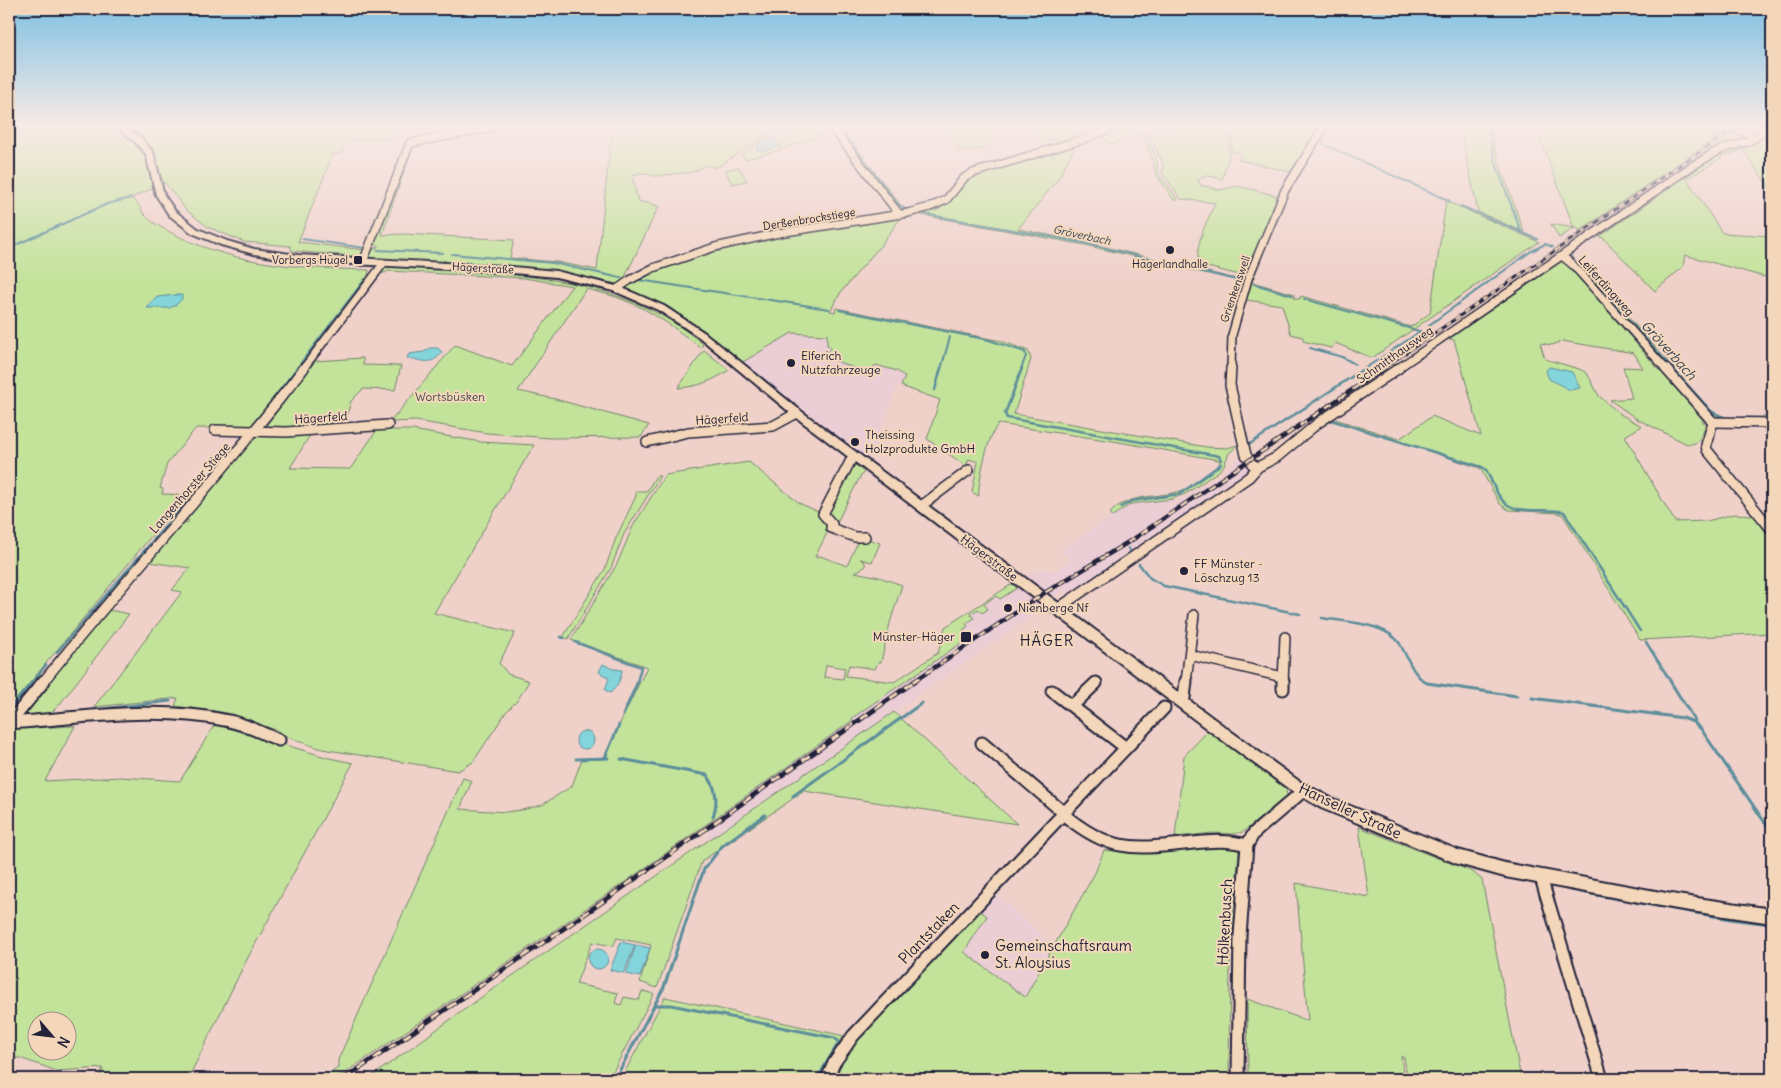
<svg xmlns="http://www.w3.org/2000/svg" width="1781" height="1088" font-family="Delius,sans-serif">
	<rect width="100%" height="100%" fill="#efd1ca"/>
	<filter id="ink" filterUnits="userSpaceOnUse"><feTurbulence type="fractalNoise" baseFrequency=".02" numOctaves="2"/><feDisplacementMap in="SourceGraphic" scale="10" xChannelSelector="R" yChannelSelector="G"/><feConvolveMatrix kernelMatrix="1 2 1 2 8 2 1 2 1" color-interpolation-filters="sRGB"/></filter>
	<g filter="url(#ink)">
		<!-- built -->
		<g fill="#ebcdd6">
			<polygon points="1727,130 1734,132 1587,233 1581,230"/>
			<polygon points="792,333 824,335 827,334 827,345 832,346 825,356 880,366 897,371 905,377 901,386 897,385 869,463 740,363"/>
			<polygon points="1244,458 1249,472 1068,594 1064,590 1052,598 1055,600 708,841 710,813 938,653 945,627 1012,584 1025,593 1035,586 1025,579 1032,573 1040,569 1052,571 1059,569 1070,559 1061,551 1130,504 1177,498 1165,508 1171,506 1222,474 1238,459"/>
			<polygon points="997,894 1053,946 1025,997 963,952 987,916 980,911"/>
		</g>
		<!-- green -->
		<g fill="#c3e39b" stroke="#72826b" fill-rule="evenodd">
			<path d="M9 127H397L399 138 348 140 341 153 333 154 298 242 365 250 364 257 292 251 290 246 244 242 208 227 186 210 165 183 133 197V200C140 204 140 209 144 214 148 219 154 223 159 226 226 265 294 268 369 270L367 280 249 428H196L167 464 160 488 163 489 162 494 189 495 148 540 14 702 9 701Z"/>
			<polygon points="501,127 508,127 414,143 382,235 404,234 514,240 510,258 557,262 597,270 612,127 802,127 770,133 716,168 707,165 692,172 656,176 641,173 632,175 638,201 659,206 624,279 617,284 540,269 446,263 445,260 439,263 369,260 371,251 378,247 378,245 373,245 409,145 419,140"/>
			<polygon points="810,127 831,127 895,212 891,212 892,210 831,132 777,151 746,159 741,155 771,134"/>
			<polygon points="835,127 840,127 903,208 909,210 903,211 899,209"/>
			<polygon points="939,127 1017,127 992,130 997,138 983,141 988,148 961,152"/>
			<polygon points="1029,127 1077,127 1085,135 1061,144 1056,139 1041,142"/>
			<polygon points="1119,127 1140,127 1142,133 1145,133 1156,158 1159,174 1178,200 1174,200 1156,174 1151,155 1142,133 1111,144 1100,136"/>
			<path d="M1146 127H1321L1291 172 1239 160 1241 153 1232 152 1231 137 1230 135 1229 158 1222 179 1205 175 1198 179 1200 185 1220 190 1238 186 1278 196 1244 276 1199 265C1194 244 1207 222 1215 203L1181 199 1162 173 1163 164Z"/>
			<polygon points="1460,127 1490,127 1499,163 1524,232 1478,212"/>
			<polygon points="1541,127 1721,127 1727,130 1581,230 1574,228 1559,238 1551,224 1574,228 1540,138 1544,138"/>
			<polygon points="1770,127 1772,127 1772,136 1767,140 1772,147 1772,192 1743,150 1726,155 1687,179 1722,233 1772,236 1772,279 1685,255 1683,267 1655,291 1603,238 1599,237 1703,165 1730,150 1747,148 1771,132"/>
			<polygon points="1734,132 1744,138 1743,140 1731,144 1590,233 1587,233"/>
			<polygon points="1076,144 1058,179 1018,229 1085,242 1236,279 1243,282 1085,245 917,214 938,210 954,198 971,177"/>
			<polygon points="739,167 747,181 732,184 725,170"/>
			<polygon points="1446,201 1539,242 1372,358 1335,343 1331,348 1303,341 1303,337 1291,334 1282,305 1246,300 1252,282 1294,294 1294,298 1300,299 1301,296 1411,327 1430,313"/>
			<path d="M902 216 881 245 841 292 830 311 835 312 836 308 1001 341 1028 351 1031 359 1014 414 1207 447 1227 448 1238 445 1229 453 1224 465 1219 471 1187 493 1172 499 1131 504 1111 517V512C1129 494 1154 498 1177 492 1192 488 1208 474 1220 464L1219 460 1119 442 999 424C989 430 977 485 979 496L972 492 978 462 969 459 966 466 927 439 940 400 901 386 905 377 897 371 876 365 866 373 824 356 831 347 827 345V334L824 335 792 333 741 363 685 319 657 303 625 289 624 287 642 275 725 245Z"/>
			<polygon points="1573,261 1579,262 1711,410 1719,415 1718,417 1714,417"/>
			<path d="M1561 262 1566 263 1702 419 1705 426C1701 437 1698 447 1685 443L1637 419 1610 400 1632 398 1623 367 1643 368 1634 353 1562 341 1552 345 1540 343 1545 359 1579 369 1587 373 1599 396 1620 414 1642 426 1625 436 1675 522 1707 521 1734 514 1754 515 1772 541V633L1640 640 1563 515 1558 513 1509 510 1500 504 1480 468 1333 420 1335 419 1399 439 1432 416 1481 436 1454 340 1449 339Z"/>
			<path d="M384 268C407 265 434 270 457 271 545 275 633 285 703 344L701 348C676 329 653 311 624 300 612 295 598 292 586 289L518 391 555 399 649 425 641 437 550 438 487 433 416 421 390 422 455 345 512 366 572 286 524 278 388 271 385 273H379Z"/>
			<path d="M704 350 729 370C713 381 697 387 678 388Z"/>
			<polygon points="363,358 363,365 401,366 395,390 363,389 351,401 347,415 325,426 265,427 315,361"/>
			<polygon points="377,430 412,430 481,442 534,445 434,613 515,633 499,663 508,674 529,681 517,701 506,712 473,762 458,771 322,749 292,739 276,730 222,712 175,706 178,698 94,707 182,592 172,590 190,568 150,562 183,522 187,523 189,521 185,520 256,436 310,435 290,468 350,469"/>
			<path d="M749 462 799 503 821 513 827 522 829 529 815 557 820 556 847 566 859 539 865 538 880 543 872 562 860 559 865 562V567L855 572 879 577 902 585 890 623 881 662H878L875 669 849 665 846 676 894 682 938 653 945 627 1012 584 1017 588 1000 599 996 596 984 604 988 609 982 613 978 609 970 614 974 618 966 624 968 626 963 630 970 637 852 718 853 720 628 880 336 1079H321L338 1068V1060L463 778 472 781 460 809 506 812 522 810 542 805 572 786 582 759H603L647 667 571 640 617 564 633 526 665 475ZM826 665 845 668 843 679 824 677Z"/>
			<polygon points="851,462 864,472 860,477 836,524 824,514"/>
			<polygon points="656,476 660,476 624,534 611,568 568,639 563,637 605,569 616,538 636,496 636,491 647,491"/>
			<polygon points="109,610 129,614 59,705 50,714 22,716"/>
			<polygon points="894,712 1017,824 804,791 702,861 657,988 640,982 651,945 617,938 613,946 592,942 576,984 618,993 615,1003 621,1005 624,997 639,1000 642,991 654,994 609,1079 368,1079 486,994"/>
			<path d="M215 724 329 758 353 763 244 965 188 1079H99L103 1068 57 1071 20 1058H9V737L13 729 75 726 45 781 121 777 180 781ZM38 1020H68V1050H38Z"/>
			<polygon points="1208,731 1286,789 1287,796 1243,832 1233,834 1213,833 1175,837 1184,756"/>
			<polygon points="1359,827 1473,872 1482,880 1521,1079 1408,1079 1404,1058 1401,1056 1404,1079 1248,1079 1247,999 1308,1021 1296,883 1369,897"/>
			<polygon points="1231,846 1239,851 1230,954 1229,1079 831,1079 837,1067 851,1045 980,911 987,916 964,952 1025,997 1095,873 1104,850 1141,853"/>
			<polygon points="665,997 840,1035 844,1036 844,1042 824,1079 621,1079"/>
		</g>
		<!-- water -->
		<g fill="#83d5db" stroke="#5c8d9b">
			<polygon points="770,138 775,139 782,146 765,151 757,150 758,144"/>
			<polygon points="176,295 182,295 182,299 176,305 169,308 147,308 157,297"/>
			<path d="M430 348H438L442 352C432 367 422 360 407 358L409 354 424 352Z"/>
			<polygon points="1549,367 1572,372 1580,388 1570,390 1549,379 1546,371"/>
			<path d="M603 664 613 669 622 670C622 677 616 689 610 693L605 690 609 678 599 672Z"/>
			<circle cx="585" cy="740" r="9"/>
			<polygon points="621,942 635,945 624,973 610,970"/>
			<polygon points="636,945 650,948 640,977 626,974"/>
			<circle cx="598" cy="959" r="10"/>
		</g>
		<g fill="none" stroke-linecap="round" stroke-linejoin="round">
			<!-- stream-far2 -->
			<g stroke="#5c8d9b" stroke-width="2">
				<polyline points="839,127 899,205 907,210"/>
				<polyline points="1329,127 1322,142 1325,145 1450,201"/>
				<polyline points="1488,127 1495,161 1521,232"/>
				<polyline points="1461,206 1537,239"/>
				<polyline points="919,213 1084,243 1241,281"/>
				<polyline points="302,239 365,248"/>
				<polyline points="1545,244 1553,247"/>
				<polyline points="9,248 107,204 131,198"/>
				<polyline points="377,250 443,253"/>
				<polyline points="452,254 553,263 621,278"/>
				<polyline points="1570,256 1673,369"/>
				<polyline points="639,280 829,309"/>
				<polyline points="1254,284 1292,295"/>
				<polyline points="1304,299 1419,331"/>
				<polyline points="839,310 989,340 1025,352 1026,356 1021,369"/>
				<polyline points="1429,325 1530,252 1545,244"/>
				<polyline points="1310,348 1342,357 1355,364"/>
				<polyline points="296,369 365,279"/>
				<polyline points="941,369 950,337"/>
				<polyline points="1364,369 1421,331"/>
			</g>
			<!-- stream-far1 -->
			<g stroke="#5c8d9b" stroke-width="2.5">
				<polyline points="1022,368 1005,414 1007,418 1219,456 1221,460"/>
				<polyline points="1672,368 1712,412 1726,418 1772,418"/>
				<polyline points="935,390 941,368"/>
				<path d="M1331 420 1482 467 1486 470C1492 480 1495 493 1503 501 1517 516 1546 507 1564 512L1640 631"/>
				<polyline points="255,423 297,368"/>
				<polyline points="1250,444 1365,368"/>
				<polyline points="199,489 232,450"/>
				<polyline points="1121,507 1132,501 1180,494 1221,464"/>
				<polyline points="1128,548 1131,552"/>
				<polyline points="1139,564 1150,578 1164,586 1300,614"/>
				<path d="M1322 618C1345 622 1387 623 1400 644 1408 658 1412 673 1425 682"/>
				<polyline points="561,637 564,638"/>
				<polyline points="575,642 641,667 637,682"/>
				<polyline points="1646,642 1671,682"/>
				<polyline points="57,652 186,502"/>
				<polyline points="32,682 46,665"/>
			</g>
			<!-- stream -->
			<g stroke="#5c8d9b" stroke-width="3">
				<polyline points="1424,681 1427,683 1517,696"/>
				<polyline points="1670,681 1695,721"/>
				<polyline points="1532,698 1683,718 1693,722 1701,729 1772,833"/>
				<polyline points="9,710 33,681"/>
				<polyline points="94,710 170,701"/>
				<polyline points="623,715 638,681"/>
				<polyline points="605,758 619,725"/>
				<polyline points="576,759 608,758"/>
				<path d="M621 759 707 775C717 788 718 802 713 817"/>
				<polyline points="793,796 922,703"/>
				<polyline points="1566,889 1623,900"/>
				<polyline points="1634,902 1736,920 1772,924"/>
				<polyline points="655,1005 671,1005 835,1038 839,1042 817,1079"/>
				<polyline points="615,1079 664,987 704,869 723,845 765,815"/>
			</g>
			<!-- minor-far2 casing -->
			<g stroke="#22223b" stroke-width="10">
				<g id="minor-far2">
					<polyline points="832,127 899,214"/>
					<polyline points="1737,129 1755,137"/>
					<polyline points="1562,256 1573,265 1666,369"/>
					<polyline points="363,262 410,143 496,127"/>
					<polyline points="617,289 630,280 653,268 715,247 779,233 908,213 930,207 946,200 964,178 973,173 1084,139 1113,127"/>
					<polyline points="303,369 383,264"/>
					<polyline points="1231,369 1232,335 1248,279 1285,190 1324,127"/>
					<path d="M1397 369 1692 166C1701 161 1710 155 1720 150 1736 143 1756 144 1765 127"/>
				</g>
			</g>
			<!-- minor-far1 casing -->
			<g stroke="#22223b" stroke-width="12">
				<g id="minor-far1">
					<polyline points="1231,368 1230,385 1246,455 1252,464 1258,467"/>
					<polyline points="1665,368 1713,422 1706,445 1707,450 1772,530"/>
					<polyline points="1713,422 1772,423"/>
					<polyline points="215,430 286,432 388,425"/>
					<polyline points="647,442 688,432 773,426 797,413"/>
					<polyline points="853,456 823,514 832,524 831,528 855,537 865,537"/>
					<polyline points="921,506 969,470"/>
					<polyline points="1057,609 1249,477 1258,467 1277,457 1318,423 1399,368"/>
					<polyline points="1190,655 1283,677"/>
					<path d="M43 682C128 576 221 476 304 368"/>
					<polyline points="1186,682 1194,615"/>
					<polyline points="1283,682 1285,637"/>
				</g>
			</g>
			<!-- minor casing -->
			<g stroke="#22223b" stroke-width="15">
				<g id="minor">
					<polyline points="1283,689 1283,681"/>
					<polyline points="1052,691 1126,748"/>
					<polyline points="1181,701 1184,698 1186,681"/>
					<polyline points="1072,706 1096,683"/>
					<path d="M9 723C82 718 157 705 229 721 246 724 263 734 279 740"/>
					<polyline points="9,724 44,681"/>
					<polyline points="982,743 1064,813"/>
					<polyline points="1063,814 1164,708"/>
					<polyline points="1541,878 1602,1079"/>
					<path d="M827 1079 834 1063 853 1036 1063 814C1111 854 1134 849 1193 843 1212 841 1229 840 1247 845"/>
					<polyline points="1238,1079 1240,936 1247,845 1254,833 1303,791"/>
				</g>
			</g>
			<!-- major casing -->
			<g stroke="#22223b" stroke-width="4">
				<polygon id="major" points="116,127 125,127 141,138 153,152 164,195 175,211 198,229 227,241 254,249 298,255 501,266 556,271 620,287 664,306 705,333 801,411 1217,721 1299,781 1331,798 1458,850 1505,863 1677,895 1772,909 1772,923 1677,909 1505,877 1458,864 1321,808 1289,789 1207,729 793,415 699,337 658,310 614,291 556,277 501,272 298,261 254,254 221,245 192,233 169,215 156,195 146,154 135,142"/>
			</g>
			<!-- minor-far2 -->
			<use href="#minor-far2" stroke="#f4d7ba" stroke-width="7"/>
			<!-- minor-far1 -->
			<use href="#minor-far1" stroke="#f4d7ba" stroke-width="9"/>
			<!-- minor -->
			<use href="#minor" stroke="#f4d7ba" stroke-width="11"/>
			<!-- major -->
			<use href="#major" fill="#f4d7ba" fill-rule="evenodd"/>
			<!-- rail-far2 casing -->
			<g stroke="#22223b" stroke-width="3">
				<polyline id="rail-far2" points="1382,369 1736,127"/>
			</g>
			<!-- rail-far1 casing -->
			<g stroke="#22223b" stroke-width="4.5">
				<polyline id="rail-far1" points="913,682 1046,592 1135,538 1384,368"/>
			</g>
			<!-- rail casing -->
			<g stroke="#22223b" stroke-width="5">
				<polyline id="rail" points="344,1079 608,898 915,681"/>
			</g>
			<!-- rail-far2 -->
			<use href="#rail-far2" stroke="#f4d7ba" stroke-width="2" stroke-dasharray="5.5" stroke-linecap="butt"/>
			<!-- rail-far1 -->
			<use href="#rail-far1" stroke="#f4d7ba" stroke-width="2.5" stroke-dasharray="8" stroke-linecap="butt"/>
			<!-- rail -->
			<use href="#rail" stroke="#f4d7ba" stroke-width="3" stroke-dasharray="9" stroke-linecap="butt"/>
			<!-- minor-bridge casing -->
			<g stroke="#22223b" stroke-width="10" stroke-linecap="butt">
				<polyline id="minor-bridge" points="1731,127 1737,129"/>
			</g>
			<!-- minor-bridge -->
			<use href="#minor-bridge" stroke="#f4d7ba" stroke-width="7"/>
		</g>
	</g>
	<!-- sky -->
	<linearGradient id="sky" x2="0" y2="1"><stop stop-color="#7fc1e3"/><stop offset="0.45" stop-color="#f8eae7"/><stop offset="1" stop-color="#f8eae7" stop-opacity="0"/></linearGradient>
	<rect width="1781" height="280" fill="url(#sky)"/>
	<!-- markers -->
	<g fill="#22223b" stroke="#f4d7ba" stroke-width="2">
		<circle cx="1170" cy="250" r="5"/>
		<rect x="353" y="255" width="10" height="10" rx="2.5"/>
		<circle cx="791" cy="363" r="5"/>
		<circle cx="855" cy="442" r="5"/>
		<circle cx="1184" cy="571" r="5"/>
		<circle cx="1008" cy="608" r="5"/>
		<rect x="960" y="631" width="12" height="12" rx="2.5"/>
		<circle cx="985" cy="955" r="5"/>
	</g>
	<g text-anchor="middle" stroke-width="4" stroke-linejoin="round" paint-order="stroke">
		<!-- far-street labels -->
		<g font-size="11" fill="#22223b" stroke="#f4d7ba">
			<text transform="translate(809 219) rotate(-9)" y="4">Derßenbrockstiege</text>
			<text transform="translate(483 268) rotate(3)" y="4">Hägerstraße</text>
			<text transform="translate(1235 289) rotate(-71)" y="4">Grienkenswell</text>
		</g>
		<!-- far-water labels -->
		<g font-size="11" font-style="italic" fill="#35465b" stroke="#f4d7ba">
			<text transform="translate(1082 235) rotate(12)" y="4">Gröverbach</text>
		</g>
		<!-- far-poi labels -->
		<g font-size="11" fill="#22223b" stroke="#f4d7ba" text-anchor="end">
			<text x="348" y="264">Vorbergs Hügel</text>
			<text x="1170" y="268" text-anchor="middle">Hägerlandhalle</text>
		</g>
		<!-- street labels -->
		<g font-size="12" fill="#22223b" stroke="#f4d7ba">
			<text transform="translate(1606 286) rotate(48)" y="4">Leiferdingweg</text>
			<text transform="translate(1395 355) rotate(-35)" y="4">Schmitthausweg</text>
			<text transform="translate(321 418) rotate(-4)" y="4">Hägerfeld</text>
			<text transform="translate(722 419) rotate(-4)" y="4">Hägerfeld</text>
			<text transform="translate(190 488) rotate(-49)" y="4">Langenhorster Stiege</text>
			<text transform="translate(989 558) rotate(37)" y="4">Hägerstraße</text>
		</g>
		<!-- poi labels -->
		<g font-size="12" fill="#22223b" stroke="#f4d7ba" text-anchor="start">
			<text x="801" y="360">Elferich<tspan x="801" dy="14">Nutzfahrzeuge</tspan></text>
			<text x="865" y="439">Theissing<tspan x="865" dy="14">Holzprodukte GmbH</tspan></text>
			<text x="1194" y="568">FF Münster -<tspan x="1194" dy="14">Löschzug 13</tspan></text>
			<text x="1018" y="612">Nienberge Nf</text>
			<text x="955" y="641" text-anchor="end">Münster-Häger</text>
		</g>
		<!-- park labels -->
		<g font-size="12" fill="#42494e" stroke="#f4d7ba">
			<text x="450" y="401">Wortsbüsken</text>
		</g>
		<!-- water labels -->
		<g font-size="14" font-style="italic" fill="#35465b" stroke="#f4d7ba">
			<text transform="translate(1669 350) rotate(48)" y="5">Gröverbach</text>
		</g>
		<!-- quarter labels -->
		<g font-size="15" letter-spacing="1" fill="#22223b" stroke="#f4d7ba">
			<text x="1047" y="646">HÄGER</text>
		</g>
		<!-- near-street labels -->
		<g font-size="15" fill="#22223b" stroke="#f4d7ba">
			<text transform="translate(1350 811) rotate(25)" y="5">Hanseller Straße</text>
			<text transform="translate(1225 922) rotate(-87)" y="5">Hölkenbusch</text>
			<text transform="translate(929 933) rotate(-46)" y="5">Plantstaken</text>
		</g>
		<!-- near-poi labels -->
		<g font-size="15" fill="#22223b" stroke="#f4d7ba" text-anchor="start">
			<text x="995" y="951">Gemeinschaftsraum<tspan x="995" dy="17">St. Aloysius</tspan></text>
		</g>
	</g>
	<!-- margin -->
	<rect width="1781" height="1088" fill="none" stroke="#f4d7ba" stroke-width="30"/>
	<rect x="15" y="15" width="1751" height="1058" fill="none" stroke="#22223b" stroke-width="2" filter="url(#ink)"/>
	<!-- north arrow -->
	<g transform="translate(52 1036) rotate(118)"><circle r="24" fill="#f4d7ba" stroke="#a08f87"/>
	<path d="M0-4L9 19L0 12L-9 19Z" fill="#22223b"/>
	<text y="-8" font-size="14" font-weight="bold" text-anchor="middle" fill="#22223b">N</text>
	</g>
</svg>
